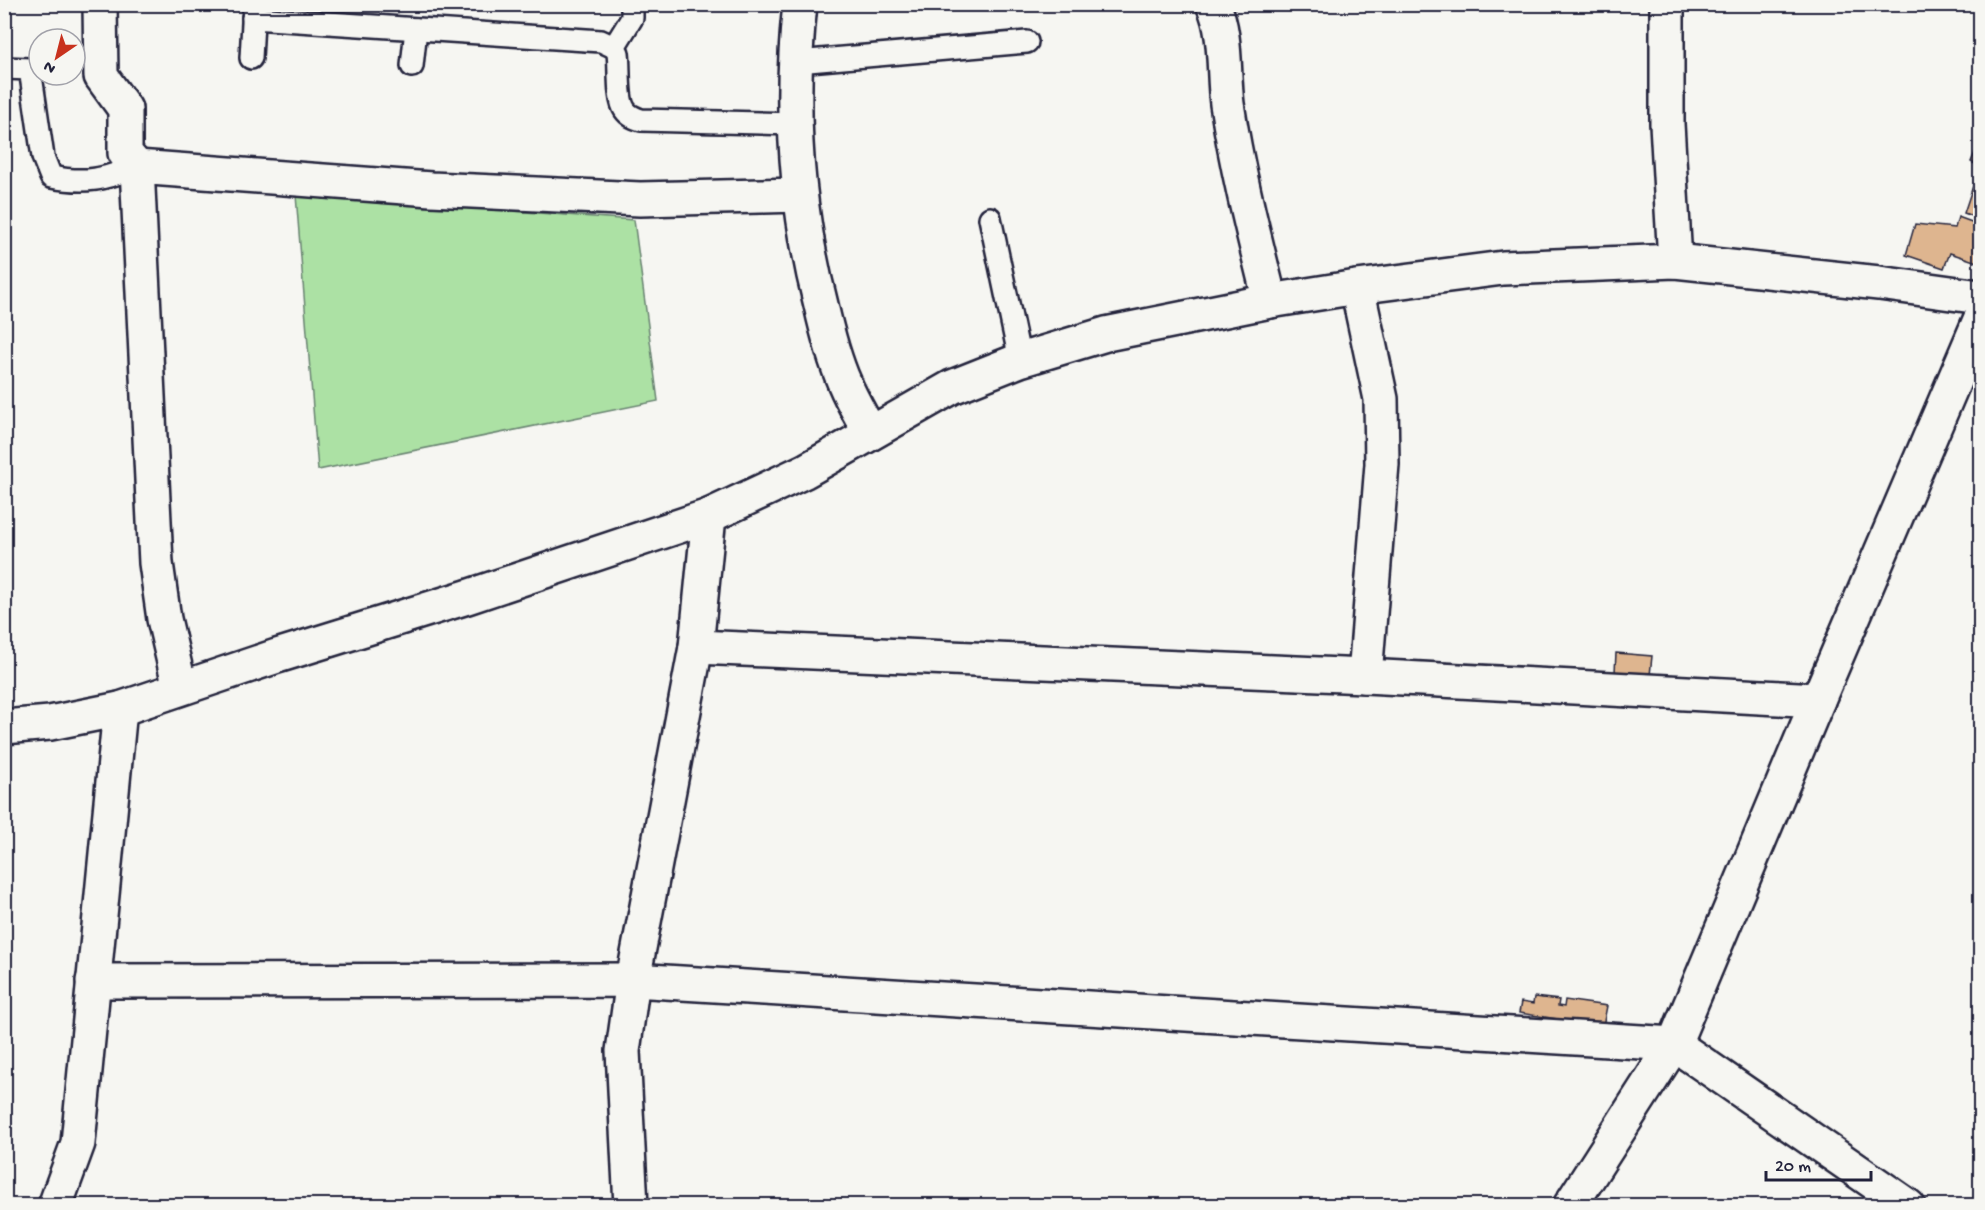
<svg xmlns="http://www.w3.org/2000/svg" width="1985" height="1210" font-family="'Gochi Hand',sans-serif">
	<rect width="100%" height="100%" fill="#f6f6f2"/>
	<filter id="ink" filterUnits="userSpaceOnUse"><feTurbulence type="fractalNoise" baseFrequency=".0167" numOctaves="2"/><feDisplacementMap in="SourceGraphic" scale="12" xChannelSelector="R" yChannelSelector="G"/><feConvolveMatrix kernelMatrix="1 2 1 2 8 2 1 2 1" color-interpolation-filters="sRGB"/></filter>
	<g filter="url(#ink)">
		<!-- green -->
		<polygon fill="#ace1a4" stroke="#678270" stroke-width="1.5" points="296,195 634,220 658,401 318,470"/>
		<!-- building -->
		<g fill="#deb58f" stroke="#22223b" stroke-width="1.5">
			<polygon points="1980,141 1980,167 1971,162"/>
			<polygon points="1974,183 1980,185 1980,219 1964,213"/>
			<polygon points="1958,217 1980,225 1980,263 1950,253 1944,268 1906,255 1915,224 1955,228"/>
			<polygon points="1616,653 1652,656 1650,675 1615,672"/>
			<polygon points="1534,997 1559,1000 1558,1006 1564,1007 1565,1000 1607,1006 1603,1026 1519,1013 1521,1002 1533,1004"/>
		</g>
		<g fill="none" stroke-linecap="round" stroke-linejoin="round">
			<!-- service casing -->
			<g stroke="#22223b" stroke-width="26">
				<g id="service">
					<path d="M253 18 601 41 614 47 618 53C620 67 617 99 625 110 629 116 635 118 641 120L796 124"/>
					<polyline points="614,47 632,18 632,4"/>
					<polyline points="251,58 254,5"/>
					<polyline points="797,62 1027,42"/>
					<polyline points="412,66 416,29"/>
					<path d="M4 68 30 69 43 157 51 177C88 184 103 179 137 167"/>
					<polyline points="990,218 1020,360"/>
				</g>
			</g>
			<!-- minor casing -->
			<g stroke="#22223b" stroke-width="38">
				<g id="minor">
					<polyline points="100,4 101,76 125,109 125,153 137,167 156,563 164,619 180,688"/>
					<path d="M800 4C789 105 796 208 821 305 827 332 834 359 845 384 852 401 862 417 870 433"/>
					<path d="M1213 4C1227 34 1223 72 1227 104 1237 170 1254 236 1270 301"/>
					<polyline points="1667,4 1667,124 1675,261"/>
					<polyline points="137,167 431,189 640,199 800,195"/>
					<polyline points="1357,287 1381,399 1382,464 1365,676"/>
					<polyline points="696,647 1365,676 1818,700"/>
					<polyline points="4,727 50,723 120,709 277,656 467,597 709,516 805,471 952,387 1020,360 1106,334 1270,301 1357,287 1503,268 1675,261 1879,283 1980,297"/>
					<polyline points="93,981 633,980 1674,1044 1908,1206"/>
					<polyline points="55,1206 78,1143 120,709"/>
					<polyline points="631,1206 623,1051 633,980 696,647 709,516"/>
					<polyline points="1570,1206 1674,1044 1818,700 1980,320"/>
				</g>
			</g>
			<!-- service -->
			<use href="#service" stroke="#f6f6f2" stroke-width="21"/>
			<!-- minor -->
			<use href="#minor" stroke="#f6f6f2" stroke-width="33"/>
		</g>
	</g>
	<!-- margin -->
	<rect width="1985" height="1210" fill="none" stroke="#f6f6f2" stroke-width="24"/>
	<rect x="12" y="12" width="1961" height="1186" fill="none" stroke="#22223b" stroke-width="2" filter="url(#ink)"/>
	<!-- north arrow -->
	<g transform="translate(57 57) rotate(215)"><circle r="28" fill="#f6f6f2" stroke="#a1a1a9" stroke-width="1.5"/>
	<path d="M0-4.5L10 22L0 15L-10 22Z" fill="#c8321e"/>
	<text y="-9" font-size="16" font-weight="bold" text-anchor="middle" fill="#22223b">N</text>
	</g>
	<!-- scale -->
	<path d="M1766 1171v9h105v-9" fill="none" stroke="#22223b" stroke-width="3"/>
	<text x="1775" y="1171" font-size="18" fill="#22223b" stroke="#f6f6f2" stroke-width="4.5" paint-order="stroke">20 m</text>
</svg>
